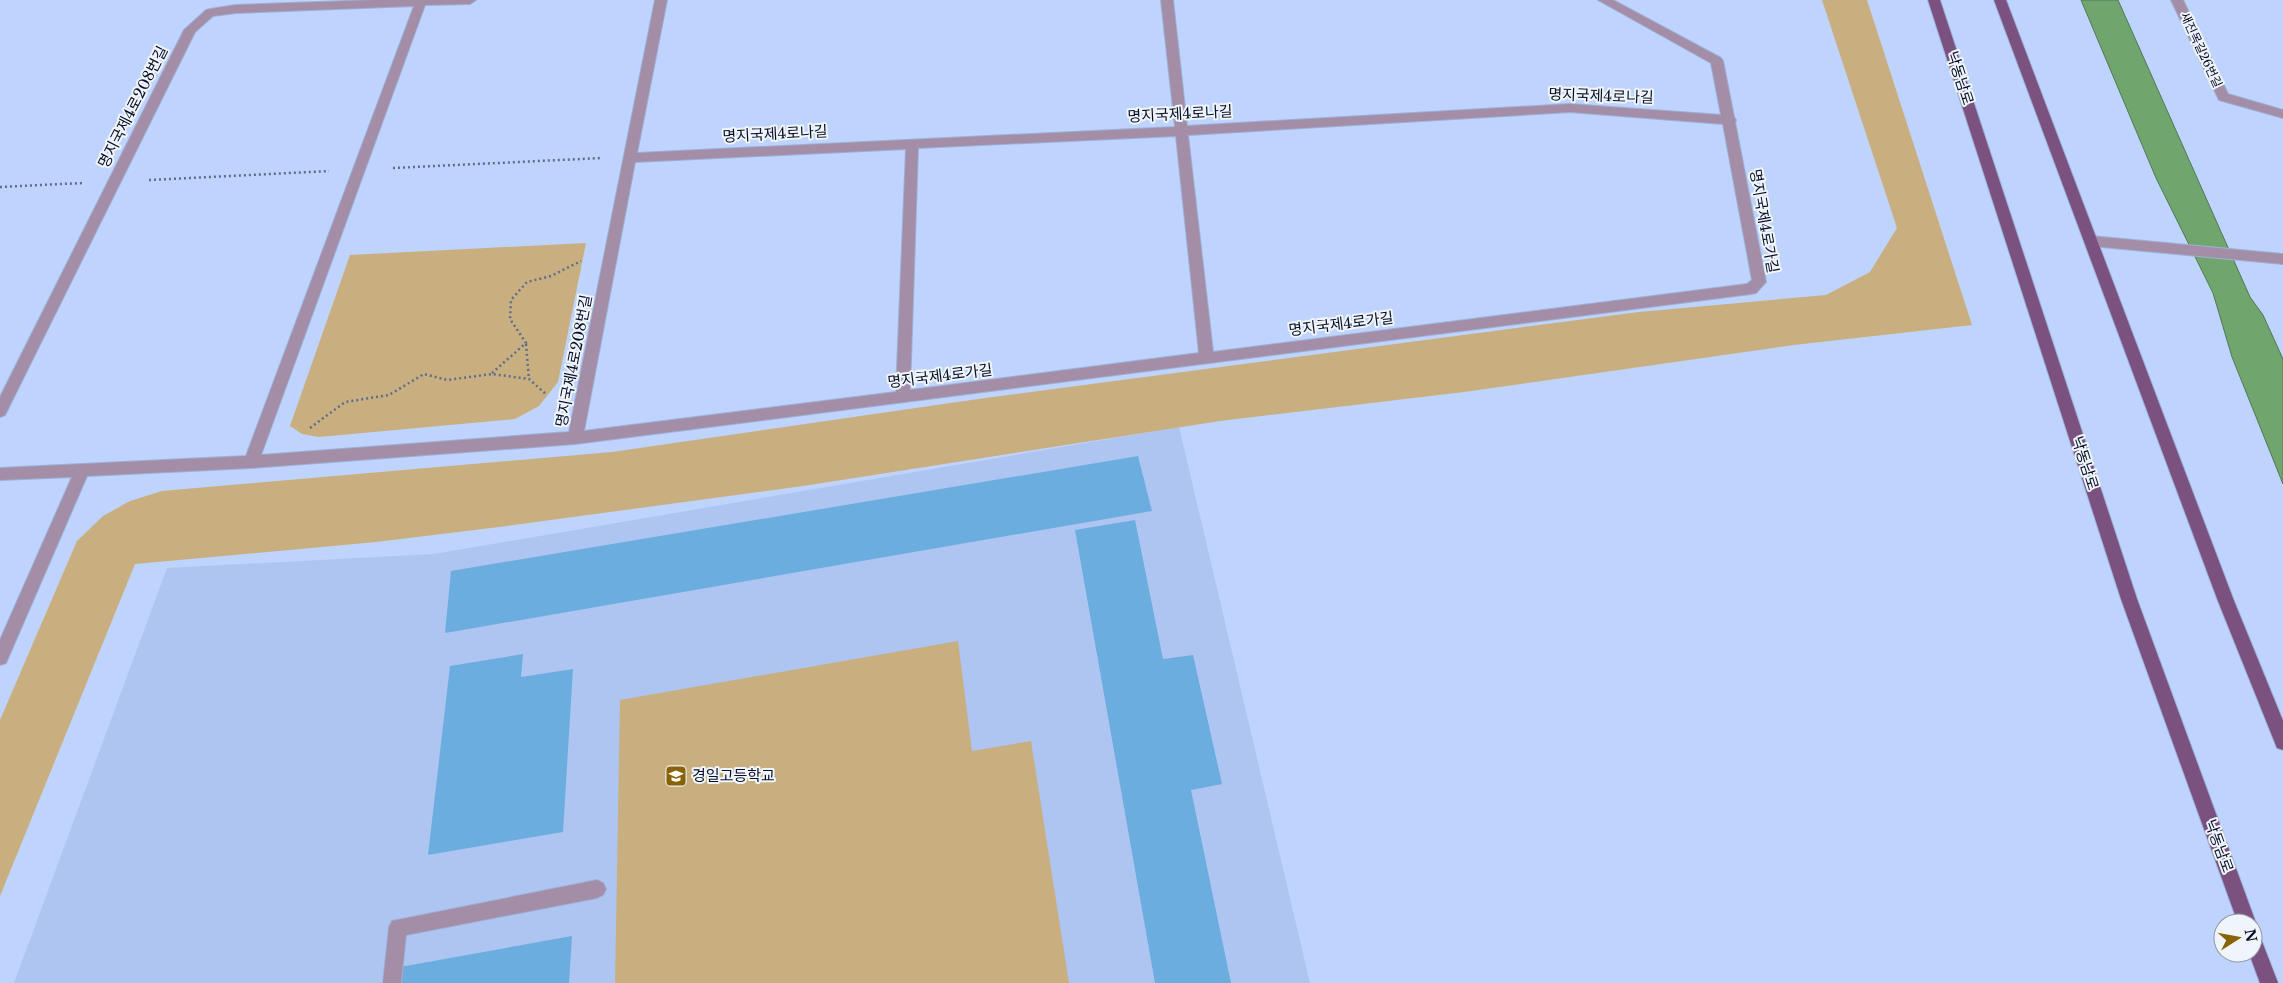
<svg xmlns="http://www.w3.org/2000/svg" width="2283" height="983" font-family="'Libre Baskerville','Noto Sans KR',serif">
	<rect width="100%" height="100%" fill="#bed3fd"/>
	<!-- built -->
	<polygon fill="#aec5f2" points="1179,427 1310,983 14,983 167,568 434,554"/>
	<!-- green -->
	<g fill="#c9af7f">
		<polygon points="1822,0 1867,0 1972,325 1794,345 1464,392 1220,421 803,486 499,527 376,542 135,564 0,896 0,720 77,541 103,516 130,501 162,491 612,452 985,398 1639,312 1826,295 1870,272 1897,228"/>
		<polygon points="586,243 558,382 539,406 515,419 319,437 302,434 290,426 350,255"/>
		<polygon points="958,641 972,751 1031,741 1069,983 615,983 620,700"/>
	</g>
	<!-- water -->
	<polygon fill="#70a56d" stroke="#507858" points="2081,0 2118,0 2250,297 2263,315 2283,359 2283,484 2232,357 2213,293 2156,178"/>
	<!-- building -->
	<g fill="#6cade0">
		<polygon points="1138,456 1152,511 445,633 451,571"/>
		<polygon points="1135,520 1163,659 1193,655 1222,784 1191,790 1231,983 1155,983 1075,530"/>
		<polygon points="523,654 521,677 573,669 563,832 428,855 450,666"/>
		<polygon points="572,936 569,983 398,983 400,967"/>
	</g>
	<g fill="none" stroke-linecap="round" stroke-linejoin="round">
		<!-- service casing -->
		<g stroke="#9db0d7" stroke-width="2">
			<polygon id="service" points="597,880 603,883 606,889 603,895 597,898 406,935 401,983 383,983 389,927 392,921"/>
		</g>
		<!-- minor casing -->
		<g stroke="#9db0d7" stroke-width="2">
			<g id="minor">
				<path d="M374 0H476L470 4 425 5 261 455 569 432 655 0H667L637 153 1175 127 1161 0H1173L1187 126 1570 104 1721 115 1711 63 1598 0H1613L1721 58 1723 61 1734 117 1736 120 1735 122 1766 282 1756 293 1751 294 575 444 251 468 87 476 6 663 0 665V640L72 477 0 480V468L246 456 414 6 236 13 213 16 195 32 7 411 5 415 0 417V397L184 30 206 10 210 9 236 5ZM1570 112 1723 124 1752 280 1747 284 1213 352 1188 135ZM1176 136 1199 353 910 390 918 148ZM906 149 896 392 584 431 635 162Z"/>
				<polygon points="2171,0 2183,0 2228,94 2283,110 2283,118 2219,100"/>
				<polygon points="2091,236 2283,254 2283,264 2091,246 2086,244 2084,241 2086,238"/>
			</g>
		</g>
		<!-- primary casing -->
		<g stroke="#9db0d7" stroke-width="2">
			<g id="primary">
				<polygon points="1928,0 1940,0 2137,599 2256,923 2253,930 2253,923 2238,923 2121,599"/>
				<polygon points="1994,0 2006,0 2234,601 2283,721 2283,750 2277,748 2218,601"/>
				<polygon points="2253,931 2259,934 2278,983 2260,983 2249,953 2253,953"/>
			</g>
		</g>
		<!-- path -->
		<g stroke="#5d6d8d" stroke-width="2.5" stroke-dasharray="2 3" stroke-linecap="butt">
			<polyline points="393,168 602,158"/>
			<polyline points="149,180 329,171"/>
			<polyline points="0,187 83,183"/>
			<polyline points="526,344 529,379"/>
			<polyline points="492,373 526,343 510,319 511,300 527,282 551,276 581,261"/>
			<polyline points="310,428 345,402 389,395 424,374 447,380 492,374 529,379 547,395"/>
		</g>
		<!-- service -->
		<use href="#service" fill="#a48da7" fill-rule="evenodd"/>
		<!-- minor -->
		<use href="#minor" fill="#a48da7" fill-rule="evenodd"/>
		<!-- primary -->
		<use href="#primary" fill="#7b5180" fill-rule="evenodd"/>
	</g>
	<!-- icons -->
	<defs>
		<g id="school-square" transform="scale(1.125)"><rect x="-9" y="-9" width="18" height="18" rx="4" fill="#886300" stroke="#f0f4fb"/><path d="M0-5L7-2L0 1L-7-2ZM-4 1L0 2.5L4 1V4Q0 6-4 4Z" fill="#fff"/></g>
	</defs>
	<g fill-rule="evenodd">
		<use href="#school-square" x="676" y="776"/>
	</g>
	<g text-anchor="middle" stroke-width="4" stroke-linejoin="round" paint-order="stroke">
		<!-- far-street labels -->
		<g font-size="12" fill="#051028" stroke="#f0f4fb">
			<text transform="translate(2201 50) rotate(65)" y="4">새진목길26번길</text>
		</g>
		<!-- street labels -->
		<g font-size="15" fill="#051028" stroke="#f0f4fb">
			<text transform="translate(1960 78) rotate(72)" y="5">낙동남로</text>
			<text transform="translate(1601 96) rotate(2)" y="5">명지국제4로나길</text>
			<text transform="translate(133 107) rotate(-63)" y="5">명지국제4로208번길</text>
			<text transform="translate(1180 114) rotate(-3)" y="5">명지국제4로나길</text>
			<text transform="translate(775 134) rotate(-3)" y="5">명지국제4로나길</text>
			<text transform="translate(1764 221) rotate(80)" y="5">명지국제4로가길</text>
			<text transform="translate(1341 324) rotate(-7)" y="5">명지국제4로가길</text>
			<text transform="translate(574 361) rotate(-79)" y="5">명지국제4로208번길</text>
			<text transform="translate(940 376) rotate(-7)" y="5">명지국제4로가길</text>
			<text transform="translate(2085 463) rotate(72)" y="5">낙동남로</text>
			<text transform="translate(2219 846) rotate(70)" y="5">낙동남로</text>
		</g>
		<!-- poi labels -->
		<g font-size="15" fill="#051028" stroke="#f0f4fb" text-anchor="start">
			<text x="692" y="781">경일고등학교</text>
		</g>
	</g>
	<!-- north arrow -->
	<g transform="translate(2238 938) rotate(79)"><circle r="24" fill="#f0f4fb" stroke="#9299a7"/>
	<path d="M0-4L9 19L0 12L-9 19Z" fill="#886300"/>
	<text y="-8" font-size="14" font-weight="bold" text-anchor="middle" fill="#051028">N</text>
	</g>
</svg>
